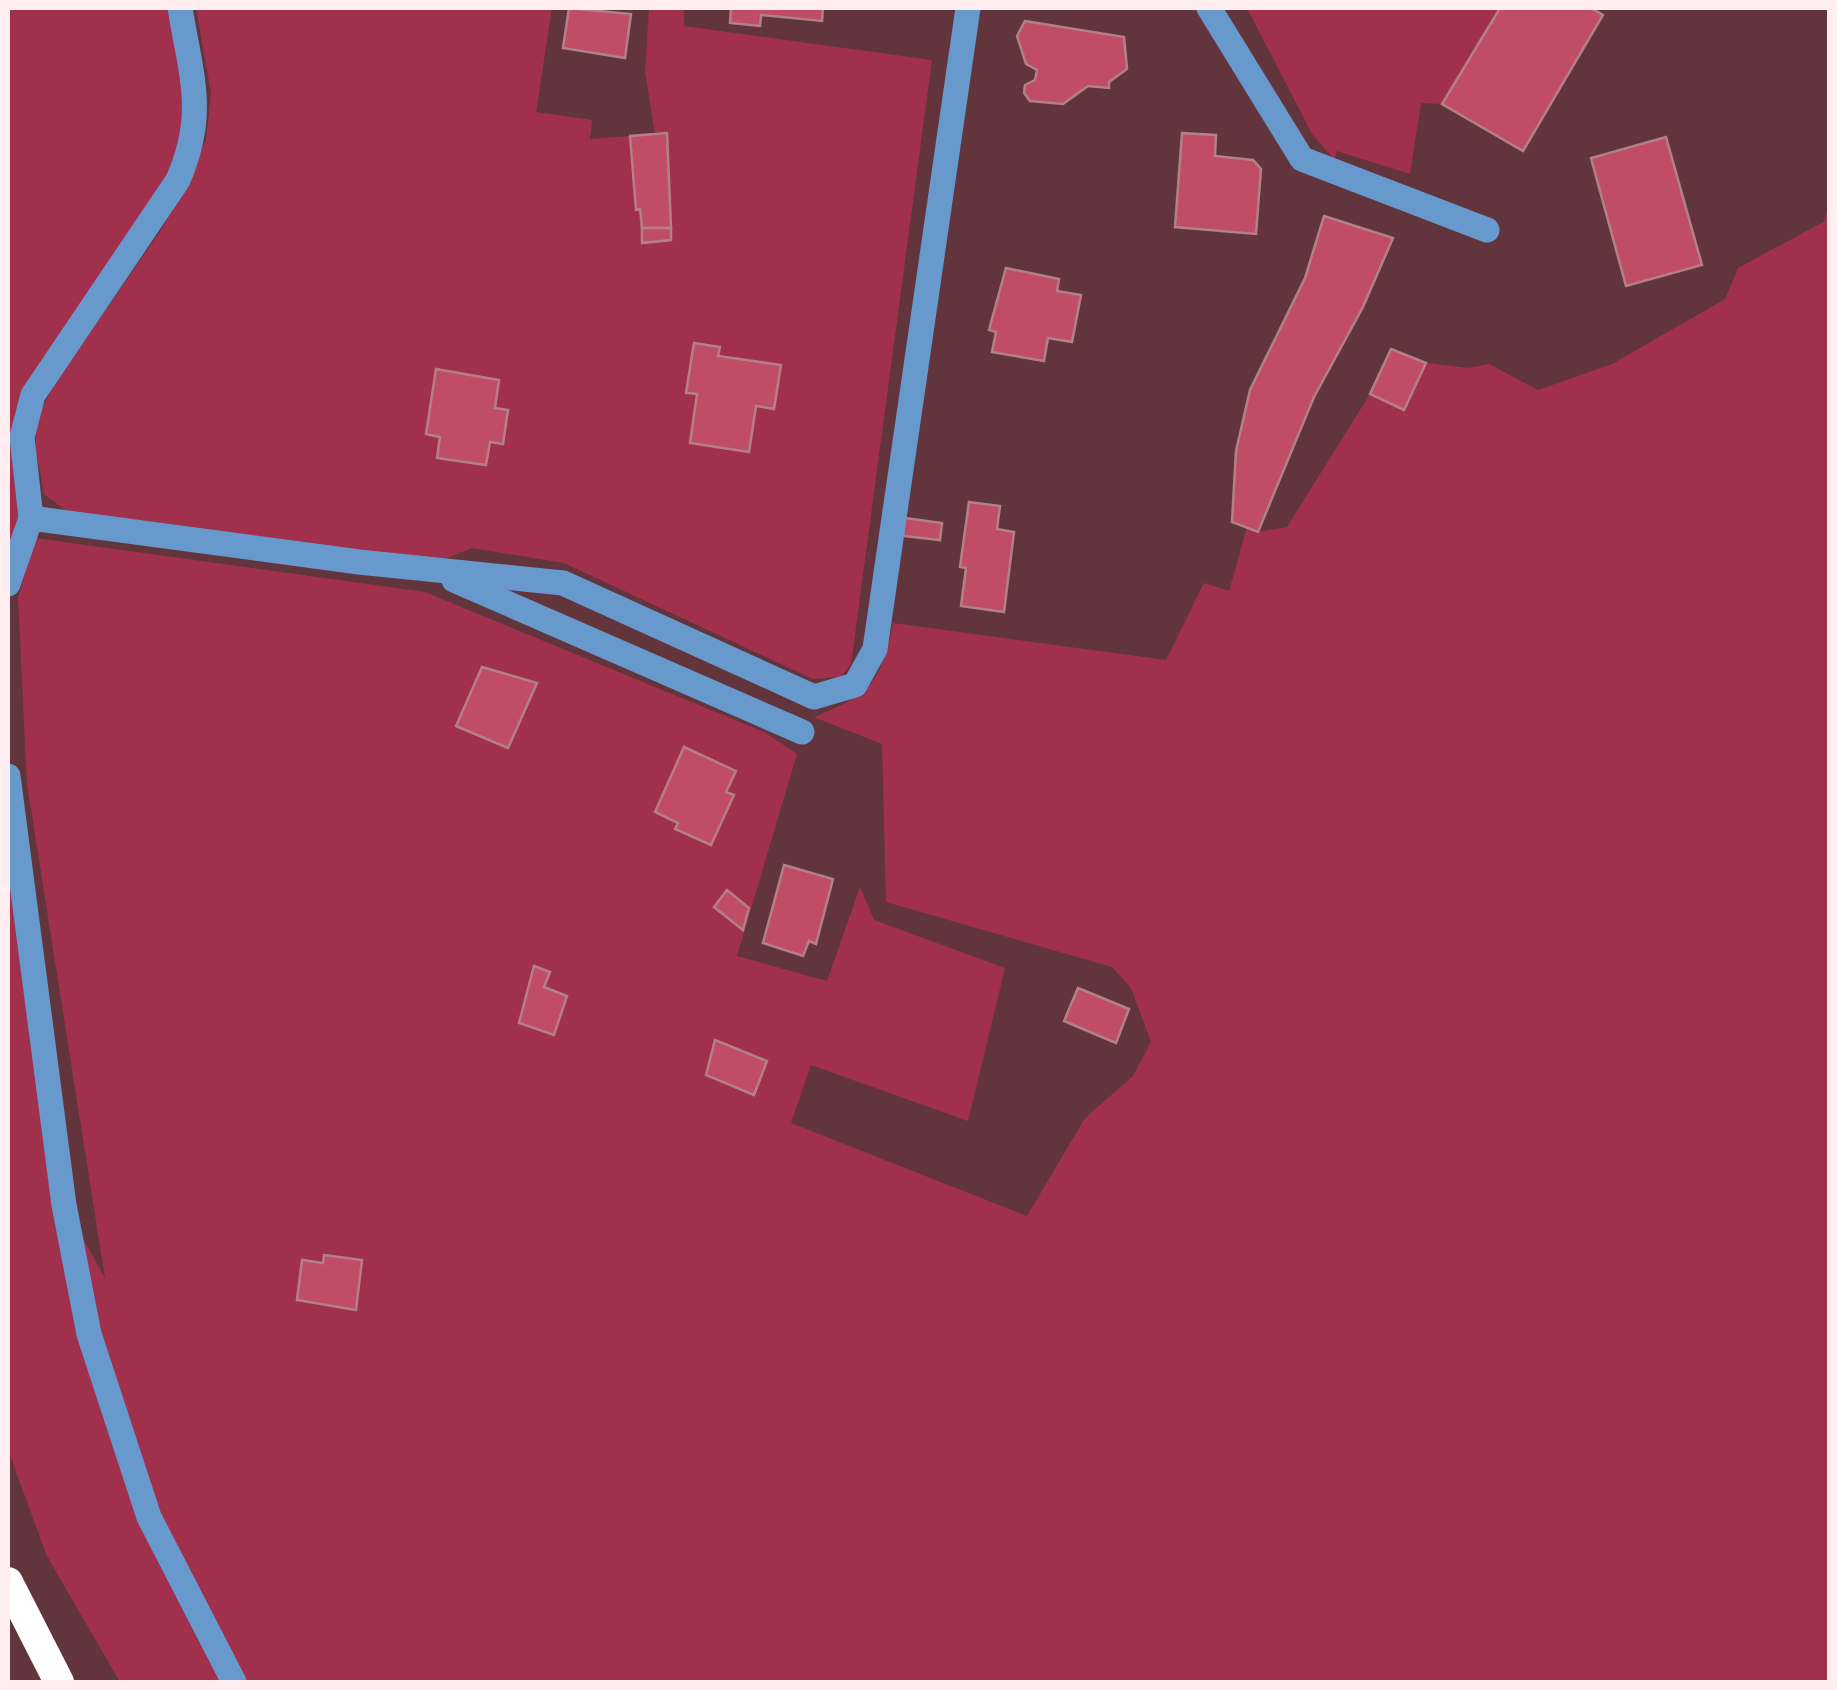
<svg xmlns="http://www.w3.org/2000/svg" width="1837" height="1690" font-family="Commissioner,sans-serif">
	<rect width="100%" height="100%" fill="#62353d"/>
	<!-- green -->
	<g fill="#a1304c">
		<polygon points="8,8 180,8 194,143 33,395 25,488 8,584"/>
		<polygon points="196,8 552,8 536,112 592,120 590,139 630,136 643,243 671,240 667,133 655,134 645,72 649,8 684,8 684,26 932,60 851,664 840,677 813,679 564,563 472,548 440,561 65,510 44,494 36,451 36,420 54,385 163,227 206,140 211,93"/>
		<polygon points="1247,8 1500,8 1442,104 1421,103 1410,174 1337,151 1334,159 1312,134"/>
		<path d="M1829 200V1682H120L47 1556 8 1450V776L64 1205 105 1278 27 784 18 598 35 538 425 592 764 732 797 754 737 956 827 981 860 887 874 920 1005 968 968 1121 811 1065 791 1123 1027 1216 1085 1118 1133 1076 1151 1042 1131 988 1112 967 886 902 882 744 814 717C871 694 881 683 893 623L1166 660 1204 583 1229 591 1247 527 1258 532 1287 527 1370 394 1426 363 1468 368 1489 364 1538 390 1612 364 1725 299 1738 268 1825 221Z"/>
	</g>
	<!-- building -->
	<g fill="#c04d65" stroke="#b38087" stroke-width="2.5">
		<polygon points="569,8 631,14 625,58 563,48"/>
		<polygon points="731,8 823,8 822,21 761,15 760,26 730,23"/>
		<polygon points="1500,8 1591,8 1603,15 1523,151 1442,104"/>
		<polygon points="1025,21 1124,37 1127,69 1109,82 1109,88 1088,86 1063,104 1030,101 1024,93 1025,85 1035,80 1037,70 1026,64 1017,36"/>
		<polygon points="667,133 671,228 642,228 640,209 636,210 630,136"/>
		<polygon points="1182,133 1216,135 1215,156 1253,160 1261,169 1256,234 1175,227"/>
		<polygon points="1666,137 1702,265 1626,286 1591,158"/>
		<polygon points="1324,216 1393,238 1363,307 1314,397 1258,532 1232,522 1236,451 1250,390 1305,278"/>
		<polygon points="642,228 671,228 671,240 642,243"/>
		<polygon points="1006,268 1059,279 1057,291 1081,295 1072,342 1048,338 1044,361 992,352 996,332 989,330"/>
		<polygon points="694,343 720,347 718,356 781,365 774,409 756,406 749,452 690,443 697,394 686,393"/>
		<polygon points="1391,349 1426,363 1404,410 1370,394"/>
		<polygon points="436,369 499,380 495,408 508,410 503,444 490,442 486,465 437,458 440,437 426,434"/>
		<polygon points="969,502 1000,506 997,529 1014,532 1004,612 961,606 966,568 960,567"/>
		<polygon points="905,518 942,523 940,540 903,536"/>
		<polygon points="482,667 537,683 508,748 456,726"/>
		<polygon points="684,747 736,771 726,792 734,795 711,845 675,829 678,823 655,812"/>
		<polygon points="784,865 833,879 816,944 809,941 803,956 763,943"/>
		<polygon points="727,890 749,908 743,930 714,907"/>
		<polygon points="534,966 550,972 544,987 567,996 554,1035 519,1023"/>
		<polygon points="1078,988 1129,1009 1116,1043 1064,1021"/>
		<polygon points="715,1040 767,1061 754,1095 706,1075"/>
		<polygon points="324,1255 362,1260 356,1310 297,1300 302,1260 323,1263"/>
	</g>
	<g fill="none" stroke-linecap="round" stroke-linejoin="round">
		<!-- minor -->
		<g stroke="#6799cd" stroke-width="25">
			<polyline points="1209,8 1302,159 1487,230"/>
			<polyline points="31,518 359,562 563,583 814,697 855,685 875,649 968,8"/>
			<polyline points="454,580 802,732"/>
			<path d="M8 584 31 518 22 437 33 395 178 180C207 113 191 76 180 8"/>
			<polyline points="8,776 64,1205 89,1334 149,1517 234,1682"/>
		</g>
		<!-- highway -->
		<polyline stroke="#fff" stroke-width="30" points="8,1582 59,1682"/>
	</g>
	<!-- border -->
	<rect width="1837" height="1690" fill="none" stroke="#ffedef" stroke-width="20"/>
</svg>
